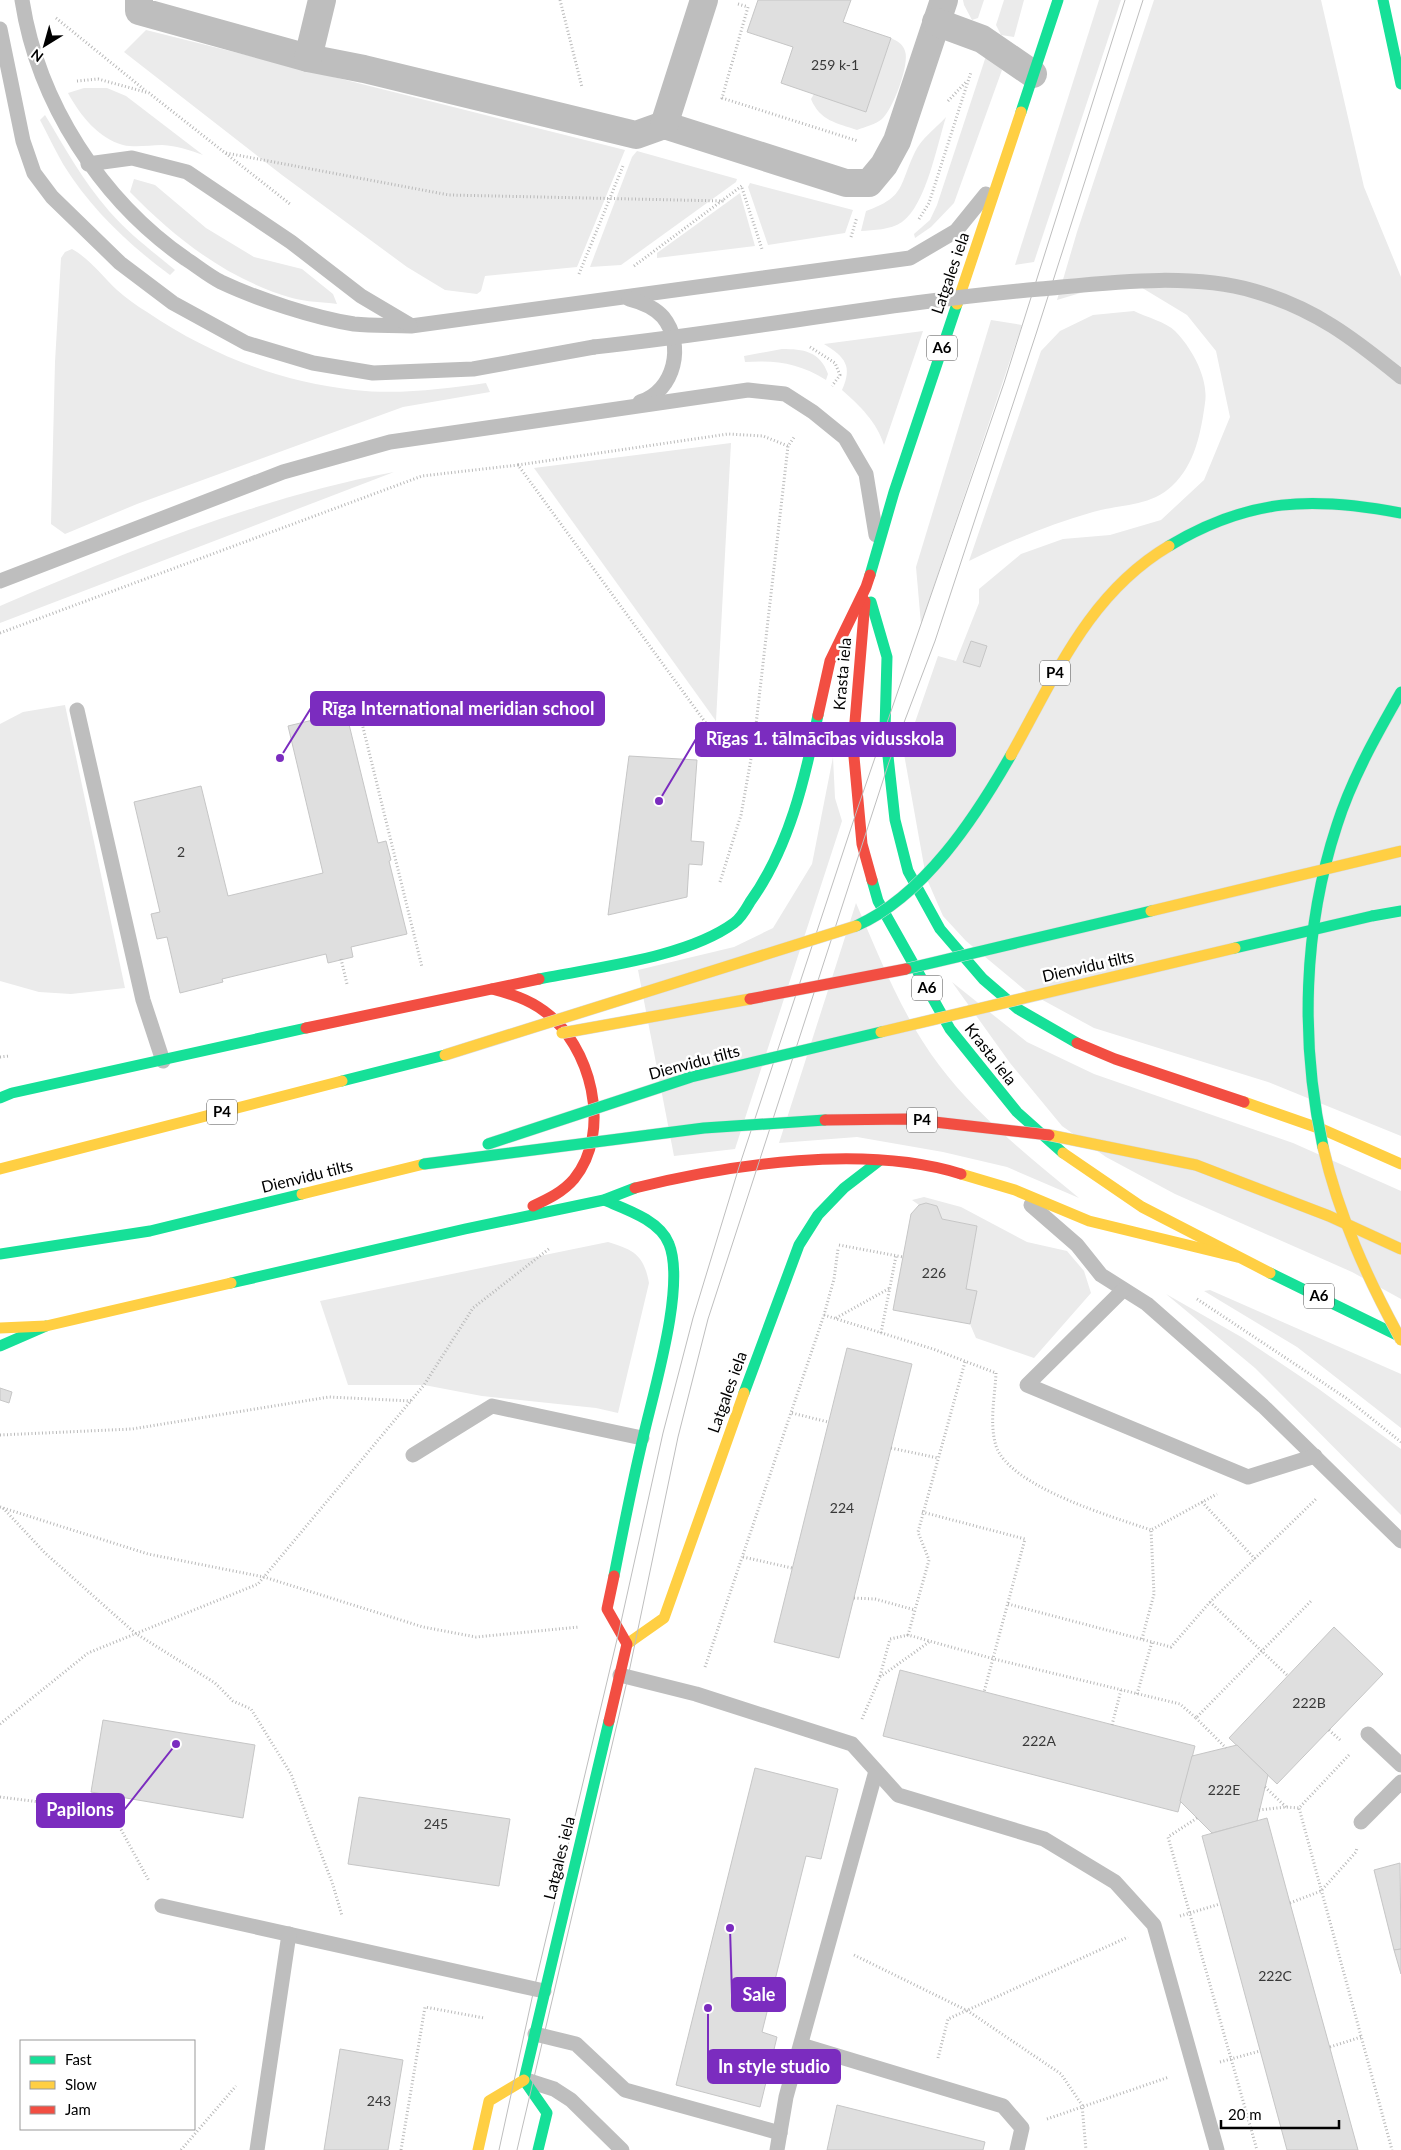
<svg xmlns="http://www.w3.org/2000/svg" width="1401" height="2150" font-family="Lato,sans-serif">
	<rect width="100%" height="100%" fill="#fff"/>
	<!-- green -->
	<g fill="#ebebeb">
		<polygon points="963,0 984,0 978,18 972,20 964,5"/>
		<polygon points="1004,0 1024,0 1014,37 1001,35 996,25"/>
		<polygon points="1099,0 1121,0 1034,262 1015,265"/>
		<polygon points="1154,0 1321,0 1364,187 1401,277 1401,1136 1268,1082 1094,1028 1026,991 966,941 943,916 926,877 904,754 938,656 956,661 979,603 979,589 1021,554 1063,539 1110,535 1161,520 1204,480 1230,417 1216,351 1187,315 1139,286 1097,288 1057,300 1077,232"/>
		<polygon points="146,30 625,150 577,267 485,276 481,291 477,294 445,290 407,267 282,175 124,52"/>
		<path d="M891 38C897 41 903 44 905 51 910 64 893 109 882 119 876 124 865 127 857 130 837 123 820 121 811 99L814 94 866 112Z"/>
		<polygon points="986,56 1002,70 954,203 931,227 915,238 914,234 930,220 937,205"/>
		<path d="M84 88H107L126 96 203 155C190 150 177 146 162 145 149 145 136 148 123 145 98 138 80 115 68 93Z"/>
		<path d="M45 115C65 148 83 181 109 211 128 233 152 251 175 270L170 275C128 244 91 209 63 164 55 150 48 135 40 120Z"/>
		<path d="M946 117C937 145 926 205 902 222 890 230 874 230 861 231L866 211C906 197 899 185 915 152 921 139 936 128 946 117Z"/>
		<polygon points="637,151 737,179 736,182 621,265 590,267 632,157"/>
		<path d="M134 179 155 185 206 228 254 257 302 269 333 294 337 304C323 302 306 302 292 298 227 279 176 239 130 192Z"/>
		<polygon points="750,183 853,210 845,233 768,245 748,187"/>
		<polygon points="740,193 755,246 657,258 657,253"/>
		<path d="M72 249C90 259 102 276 117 290 126 298 137 306 147 312 209 354 279 382 354 390 398 395 443 389 486 383L490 392 403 407 137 504 65 534 51 524 55 362 61 258 65 252Z"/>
		<path d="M1134 311C1146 317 1166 322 1175 331 1192 348 1209 379 1205 403 1201 432 1195 465 1172 486 1150 507 1120 504 1093 512 1050 524 1010 541 969 561L1041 351 1060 331 1093 315Z"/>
		<polygon points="991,320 1022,325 921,624 916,567"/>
		<path d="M923 331 884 445C877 422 860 406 842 390 853 366 845 357 824 344Z"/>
		<path d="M782 349C803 349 820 351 828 374L826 380C799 363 776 360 745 362L744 356Z"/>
		<polygon points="731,443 716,721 534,468"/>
		<path d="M394 472 0 623V606C128 551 257 498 394 472Z"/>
		<polygon points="65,705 125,988 71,994 39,992 0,981 0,724 23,712"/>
		<polygon points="833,757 835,798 842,821 735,1149 674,1156 638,970 734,947 773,928 812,864"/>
		<path d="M856 903C880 958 902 1016 939 1065 978 1117 1030 1157 1079 1198L1007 1167 943 1152 857 1137 779 1143Z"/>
		<polygon points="952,982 1027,1042 1094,1074 1293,1143 1401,1191 1401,1299 1352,1272 1175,1194 1106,1157 1062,1126 1010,1063"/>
		<polygon points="924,1197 961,1207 1027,1242 1067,1251 1084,1271 1091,1293 1034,1358 976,1338 970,1324 977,1291 966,1289 977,1226 942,1219 937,1206 926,1203 919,1205 912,1200"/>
		<path d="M608 1242C634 1250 644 1255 649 1283L618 1413 596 1408 482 1396 424 1385H348L320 1301Z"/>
		<polygon points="1210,1290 1401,1374 1401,1428 1297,1347 1204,1291"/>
		<polygon points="1166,1294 1243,1338 1316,1387 1401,1449 1401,1515 1255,1368"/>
	</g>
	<!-- building -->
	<g fill="#dfdfdf" stroke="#c6c6c6">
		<polygon points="758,0 851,0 843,22 891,38 866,112 781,83 793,47 747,32"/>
		<polygon points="971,641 987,646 980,667 963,662"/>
		<polygon points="346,712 378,843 386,841 391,860 389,861 407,934 351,947 353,957 328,963 326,954 222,979 223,982 180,993 167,937 157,939 151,914 160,912 134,802 201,786 228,896 323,873 288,726"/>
		<polygon points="629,756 697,760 691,841 704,842 702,865 689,864 687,897 608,915"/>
		<polygon points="926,1203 937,1206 942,1219 977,1226 966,1289 977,1291 970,1324 893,1310 911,1214 919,1205"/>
		<polygon points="847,1348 912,1364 839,1658 774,1642"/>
		<polygon points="0,1388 12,1392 9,1403 0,1400"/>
		<polygon points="1334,1627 1383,1674 1277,1784 1229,1738"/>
		<polygon points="900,1670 1195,1746 1178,1812 883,1736"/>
		<polygon points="103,1720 255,1745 243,1818 91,1792"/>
		<polygon points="1237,1745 1268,1775 1257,1821 1212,1833 1180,1801 1192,1756"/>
		<polygon points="755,1768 838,1789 821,1859 806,1856 762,2032 777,2037 760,2107 676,2085"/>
		<polygon points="359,1797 510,1819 499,1886 348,1864"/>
		<polygon points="1267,1818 1290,1903 1358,2150 1287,2150 1202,1836"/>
		<polygon points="1400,1863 1401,1949 1394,1950 1374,1870"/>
		<polygon points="1401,1949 1401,1974 1394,1950"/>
		<polygon points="340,2049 403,2060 388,2150 324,2150"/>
		<polygon points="837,2105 985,2142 983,2150 827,2150"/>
	</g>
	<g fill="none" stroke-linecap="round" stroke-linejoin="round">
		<!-- path -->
		<g stroke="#b9b9b9" stroke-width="3" stroke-dasharray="1 2.5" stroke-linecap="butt">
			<polyline points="560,0 582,87"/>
			<polyline points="738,4 748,7 722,98 858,141"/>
			<polyline points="56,18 146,91"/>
			<polyline points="77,81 98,79 149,93 290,204"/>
			<polyline points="948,101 966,82"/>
			<polyline points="226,153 449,195 724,201"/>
			<polyline points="742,188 762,249"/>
			<polyline points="919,219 929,203 971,72"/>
			<polyline points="851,237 857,217"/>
			<polyline points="634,266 743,185"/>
			<polyline points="579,274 623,166"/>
			<polyline points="810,347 835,363 840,375 832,386"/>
			<polyline points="518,465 728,434 763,436 788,446"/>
			<polyline points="0,633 422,476 518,465 716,737 754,742"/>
			<polyline points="357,703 422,967"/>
			<polyline points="720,882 741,815 754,742 788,446 795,436"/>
			<polyline points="341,959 347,984"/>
			<polyline points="0,1057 9,1056"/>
			<polyline points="839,1245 903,1257"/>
			<polyline points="1197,1299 1346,1398 1401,1442"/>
			<polyline points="824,1315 933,1349 996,1373"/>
			<polyline points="836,1318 890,1288"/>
			<polyline points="881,1333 896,1256"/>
			<polyline points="965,1362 918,1532 929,1560 908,1635 994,1659 1180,1704 1196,1718 1311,1601"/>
			<path d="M996 1373C995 1396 989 1423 996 1446 1010 1487 1113 1517 1151 1530"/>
			<polyline points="792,1413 828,1422"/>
			<polyline points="0,1435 132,1429 329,1397 411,1401"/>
			<polyline points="891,1448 938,1458"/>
			<polyline points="1202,1502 1255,1559"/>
			<polyline points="0,1507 148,1554 264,1577 423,1627 476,1637 579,1627"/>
			<polyline points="3,1508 45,1553 135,1633 215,1683 233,1701 251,1709 291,1774 333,1885 342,1916"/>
			<polyline points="922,1512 1025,1539 984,1692"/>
			<polyline points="743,1557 792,1568"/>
			<polyline points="854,1598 875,1599 915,1610"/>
			<polyline points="1210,1602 1288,1676"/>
			<polyline points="1008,1604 1171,1647 1210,1602 1317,1498"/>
			<polyline points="1142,1639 1154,1594 1151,1530 1217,1494"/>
			<polyline points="705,1667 824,1315 834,1279 838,1249"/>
			<polyline points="880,1676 890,1639 908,1635"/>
			<polyline points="1137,1694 1152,1642"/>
			<polyline points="1196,1718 1226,1748"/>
			<polyline points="862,1719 880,1677 929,1642"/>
			<polyline points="0,1724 88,1653 258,1584 424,1385 473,1308 550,1248"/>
			<polyline points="1112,1725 1121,1690"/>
			<polyline points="1329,1730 1340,1740"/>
			<polyline points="1349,1755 1299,1808 1392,2150"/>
			<polyline points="1265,1787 1286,1807"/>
			<polyline points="0,1797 111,1811 149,1881"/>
			<polyline points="1259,1810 1286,1807 1299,1808"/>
			<polyline points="1197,1818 1168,1837 1257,2150"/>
			<polyline points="1290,1903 1321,1891 1356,1852 1357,1848"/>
			<polyline points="1180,1916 1220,1904"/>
			<polyline points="854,1955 968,2011 1061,2074 1082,2105 1086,2150"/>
			<polyline points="1330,2047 1361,2037"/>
			<polyline points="938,2058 948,2019 1128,1937"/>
			<polyline points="1220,2062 1260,2051"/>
			<polyline points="1047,2119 1169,2077"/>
			<polyline points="181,2150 236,2086"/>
			<polyline points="401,2150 425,2007 484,2018"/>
		</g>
		<!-- lane -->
		<g stroke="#bebebe" stroke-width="15">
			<path d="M22 0C38 103 101 200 186 259 197 266 209 276 221 282 257 299 315 318 354 324 373 326 393 325 411 326L910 258 956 231 986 194"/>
			<polyline points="0,29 23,141 34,173 52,197 120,263 173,303 246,343 313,363 373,373 473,369 594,347"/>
			<polyline points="88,164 132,158 187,172 291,242 361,296 410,325"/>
			<path d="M629 299C641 302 654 307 663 317 685 344 675 391 640 402"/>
			<polyline points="0,581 283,472 390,442 748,390 785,394 813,412 845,438 866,474 876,535"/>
			<polyline points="77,710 143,1000 163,1061"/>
			<polyline points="1031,1205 1077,1245 1101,1275 1147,1304 1263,1406 1401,1541"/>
			<polyline points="1123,1290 1027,1385 1248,1477 1315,1456"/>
			<polyline points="413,1455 492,1406 642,1438"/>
			<polyline points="620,1675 696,1694 852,1744 898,1795 1044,1839 1115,1882 1154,1925 1217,2150"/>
			<polyline points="1368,1734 1401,1765"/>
			<polyline points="1361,1822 1401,1782"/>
			<polyline points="162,1906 544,1991"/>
			<polyline points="535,2034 576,2044 625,2090 780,2133"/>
			<polyline points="801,2045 1003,2106 1022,2128 1017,2150"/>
			<polyline points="526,2080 554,2089 571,2100 622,2150"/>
			<polyline points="257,2150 289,1934"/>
			<polyline points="777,2150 786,2097 876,1771"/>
		</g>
		<!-- street -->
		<g stroke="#bebebe" stroke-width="28">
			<polyline points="139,0 139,11 308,58 364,69 636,135 664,125 846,183 869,183 884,165 897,141 944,0"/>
			<polyline points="936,22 982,39 1033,74"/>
			<polyline points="308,58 322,0"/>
			<polyline points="664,125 704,0"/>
		</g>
		<!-- fast -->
		<g stroke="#16e098" stroke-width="11">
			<polyline points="1383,0 1401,84"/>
			<polyline points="1021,112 1058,0"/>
			<polyline points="870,575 894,492 957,304"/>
			<polyline points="871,602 887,657 885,729 895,820 908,871 940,929 983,979 1018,1009 1077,1043"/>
			<polyline points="872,880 878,901 950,1029 1017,1112 1063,1153"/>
			<polyline points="1372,916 1401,911"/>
			<path d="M539 979C597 967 686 958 734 923 741 918 746 909 750 902 789 848 805 779 818 715"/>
			<polyline points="342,1081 445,1055"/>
			<polyline points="0,1098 12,1093 306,1028"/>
			<path d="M604 1200C625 1209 660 1220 669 1244 686 1286 653 1393 643 1438 632 1484 623 1530 614 1576"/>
			<polyline points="0,1254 150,1231 302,1194"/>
			<polyline points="1270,1273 1401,1337"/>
			<polyline points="231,1283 465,1229 604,1200 635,1188"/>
			<polyline points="0,1346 46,1326"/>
			<polyline points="744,1393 799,1245 818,1215 844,1188 879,1161"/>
			<polyline points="538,2150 547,2113 524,2080 609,1721"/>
		</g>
		<!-- slow -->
		<g stroke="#ffcf43" stroke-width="11">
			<polyline points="957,304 1021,112"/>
			<polyline points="1244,1102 1324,1130 1401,1164"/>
			<polyline points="1063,1153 1142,1207 1270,1273"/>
			<polyline points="0,1169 342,1081"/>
			<polyline points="961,1174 1015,1190 1089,1221 1237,1257"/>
			<polyline points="302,1194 424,1164"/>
			<polyline points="0,1328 46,1326 231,1283"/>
			<polyline points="627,1644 664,1618 744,1393"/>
			<polyline points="478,2150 489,2101 524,2080"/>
		</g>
		<!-- jam -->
		<g stroke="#f24e42" stroke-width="11">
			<polyline points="865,601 853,746 862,844 872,880"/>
			<polyline points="818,715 830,661 866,587 870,575"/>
			<path d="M492 989C511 994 528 999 544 1011 591 1045 613 1131 574 1179 563 1192 548 1199 533 1206"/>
			<polyline points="306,1028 539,979"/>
			<polyline points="1077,1043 1115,1059 1244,1102"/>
			<path d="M635 1188C731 1164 864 1144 961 1174"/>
			<polyline points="609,1721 627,1644 607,1609 614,1576"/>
		</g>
		<!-- tram -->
		<g stroke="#bebebe" stroke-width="1">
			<polyline points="499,2150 534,1989 619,1631 663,1433 693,1318 739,1167 857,810 1004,383 1125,0"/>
			<polyline points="517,2150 628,1677 678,1437 708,1319 889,762 935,641 1036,334 1143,0"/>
		</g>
		<!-- fast-bridge casing -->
		<g stroke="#dbdbdb" stroke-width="12" stroke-linecap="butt">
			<g id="fast-bridge">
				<path d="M1169 546C1249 498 1312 496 1401 513"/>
				<path d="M856 926C924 896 975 818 1011 755"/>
				<polyline points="1235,948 1372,916"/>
				<polyline points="906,969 1151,911"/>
				<polyline points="488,1144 691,1077 881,1032"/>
				<path d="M1323 1147C1300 1042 1303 928 1337 825 1352 778 1377 734 1401 692"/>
				<polyline points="424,1164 704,1128 825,1120"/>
			</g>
		</g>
		<!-- slow-bridge casing -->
		<g stroke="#dbdbdb" stroke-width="12" stroke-linecap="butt">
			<g id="slow-bridge">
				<path d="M1011 755C1055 677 1088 594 1169 546"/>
				<polyline points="1151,911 1401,851"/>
				<polyline points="881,1032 1235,948"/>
				<polyline points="562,1033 750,999"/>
				<polyline points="445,1055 856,926"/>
				<polyline points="1049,1135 1196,1165 1329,1216 1401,1249"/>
				<path d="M1323 1147C1339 1216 1367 1278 1401 1340"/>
			</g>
		</g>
		<!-- jam-bridge casing -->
		<g stroke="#dbdbdb" stroke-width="12" stroke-linecap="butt">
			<g id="jam-bridge">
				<polyline points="750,999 906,969"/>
				<polyline points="825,1120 908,1119 1049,1135"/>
			</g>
		</g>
		<!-- lane-bridge -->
		<path stroke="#bebebe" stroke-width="15" d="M594 347C743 331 891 302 1040 289 1106 283 1189 272 1254 291 1314 308 1353 338 1401 377"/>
		<!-- fast-bridge -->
		<use href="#fast-bridge" stroke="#16e098" stroke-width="11"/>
		<!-- slow-bridge -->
		<use href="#slow-bridge" stroke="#ffcf43" stroke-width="11"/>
		<!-- jam-bridge -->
		<use href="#jam-bridge" stroke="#f24e42" stroke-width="11"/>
	</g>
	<g text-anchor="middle" stroke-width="5" stroke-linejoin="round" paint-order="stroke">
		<!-- number labels -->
		<g font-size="14" fill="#383838">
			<text x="835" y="70">259 k-1</text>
			<text x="181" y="857">2</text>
			<text x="934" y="1278">226</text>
			<text x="842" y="1513">224</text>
			<text x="1309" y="1708">222B</text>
			<text x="1039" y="1746">222A</text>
			<text x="1224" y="1795">222E</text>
			<text x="436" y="1829">245</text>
			<text x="1275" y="1981">222C</text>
			<text x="379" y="2106">243</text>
		</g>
		<!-- shield labels -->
		<g fill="#fff" stroke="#4c4c4c" stroke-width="1">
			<rect x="927" y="335.5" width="30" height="25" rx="4"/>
			<rect x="1040" y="660.5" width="30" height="25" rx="4"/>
			<rect x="912" y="975.5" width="30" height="25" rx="4"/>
			<rect x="207" y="1099.5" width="30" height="25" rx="4"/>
			<rect x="907" y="1107.5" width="30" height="25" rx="4"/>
			<rect x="1304" y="1283.5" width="30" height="25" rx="4"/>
		</g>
		<g font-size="15" font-weight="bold" fill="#000">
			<text x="942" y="353">A6</text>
			<text x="1055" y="678">P4</text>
			<text x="927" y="993">A6</text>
			<text x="222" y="1117">P4</text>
			<text x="922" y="1125">P4</text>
			<text x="1319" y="1301">A6</text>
		</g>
		<!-- street labels -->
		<g font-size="16" fill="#000" stroke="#fff">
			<text transform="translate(950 273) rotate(-71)" y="6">Latgales iela</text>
			<text transform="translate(842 674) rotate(-85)" y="6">Krasta iela</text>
			<text transform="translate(1088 966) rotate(-13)" y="6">Dienvidu tilts</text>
			<text transform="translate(991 1054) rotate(52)" y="6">Krasta iela</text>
			<text transform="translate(694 1062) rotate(-15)" y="6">Dienvidu tilts</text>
			<text transform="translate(307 1176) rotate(-14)" y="6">Dienvidu tilts</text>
			<text transform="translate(727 1392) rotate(-70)" y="6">Latgales iela</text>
			<text transform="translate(559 1858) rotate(-76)" y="6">Latgales iela</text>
		</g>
	</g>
	<!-- callouts -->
	<path fill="none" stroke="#7b2cbf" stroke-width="2" d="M280 758L311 708M659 801L696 739M176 1744L124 1810M730 1928L732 1995M708 2008L708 2067"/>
	<g fill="#7b2cbf" stroke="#fff" stroke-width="2">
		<circle cx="280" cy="758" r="5"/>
		<circle cx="659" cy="801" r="5"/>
		<circle cx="176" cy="1744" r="5"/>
		<circle cx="730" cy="1928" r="5"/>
		<circle cx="708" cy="2008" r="5"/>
	</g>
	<g fill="#7b2cbf" stroke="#7b2cbf" stroke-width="2">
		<rect x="311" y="692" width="293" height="33" rx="5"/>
		<rect x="696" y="723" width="259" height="33" rx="5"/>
		<rect x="37" y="1794" width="87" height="33" rx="5"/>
		<rect x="732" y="1978" width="53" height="33" rx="5"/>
		<rect x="708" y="2050" width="132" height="33" rx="5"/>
	</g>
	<g font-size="18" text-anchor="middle" font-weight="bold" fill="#fff">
		<text x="458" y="715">Rīga International meridian school</text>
		<text x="825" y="745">Rīgas 1. tālmācības vidusskola</text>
		<text x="80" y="1816">Papilons</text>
		<text x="759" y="2001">Sale</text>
		<text x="774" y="2073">In style studio</text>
	</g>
	<!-- legend -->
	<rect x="20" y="2040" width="175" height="90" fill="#ffffff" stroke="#999999"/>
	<rect x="30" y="2056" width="25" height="8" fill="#16e098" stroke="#999999"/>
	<text x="65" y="2065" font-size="15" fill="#000000">Fast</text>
	<rect x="30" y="2081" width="25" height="8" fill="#ffcf43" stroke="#999999"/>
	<text x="65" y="2090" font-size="15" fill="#000000">Slow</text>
	<rect x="30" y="2106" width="25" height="8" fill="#f24e42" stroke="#999999"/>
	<text x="65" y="2115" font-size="15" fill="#000000">Jam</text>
	<!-- north arrow -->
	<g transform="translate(45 45) rotate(217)" stroke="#ffffff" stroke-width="4" paint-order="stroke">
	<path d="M0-4L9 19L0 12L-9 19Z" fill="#000000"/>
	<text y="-8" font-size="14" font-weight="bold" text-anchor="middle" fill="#000000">N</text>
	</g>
	<!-- scale -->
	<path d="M1221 2120v8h118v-8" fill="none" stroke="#000000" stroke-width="2.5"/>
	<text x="1228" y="2120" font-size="15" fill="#000000" stroke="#ffffff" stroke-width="4" paint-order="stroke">20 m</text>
</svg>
